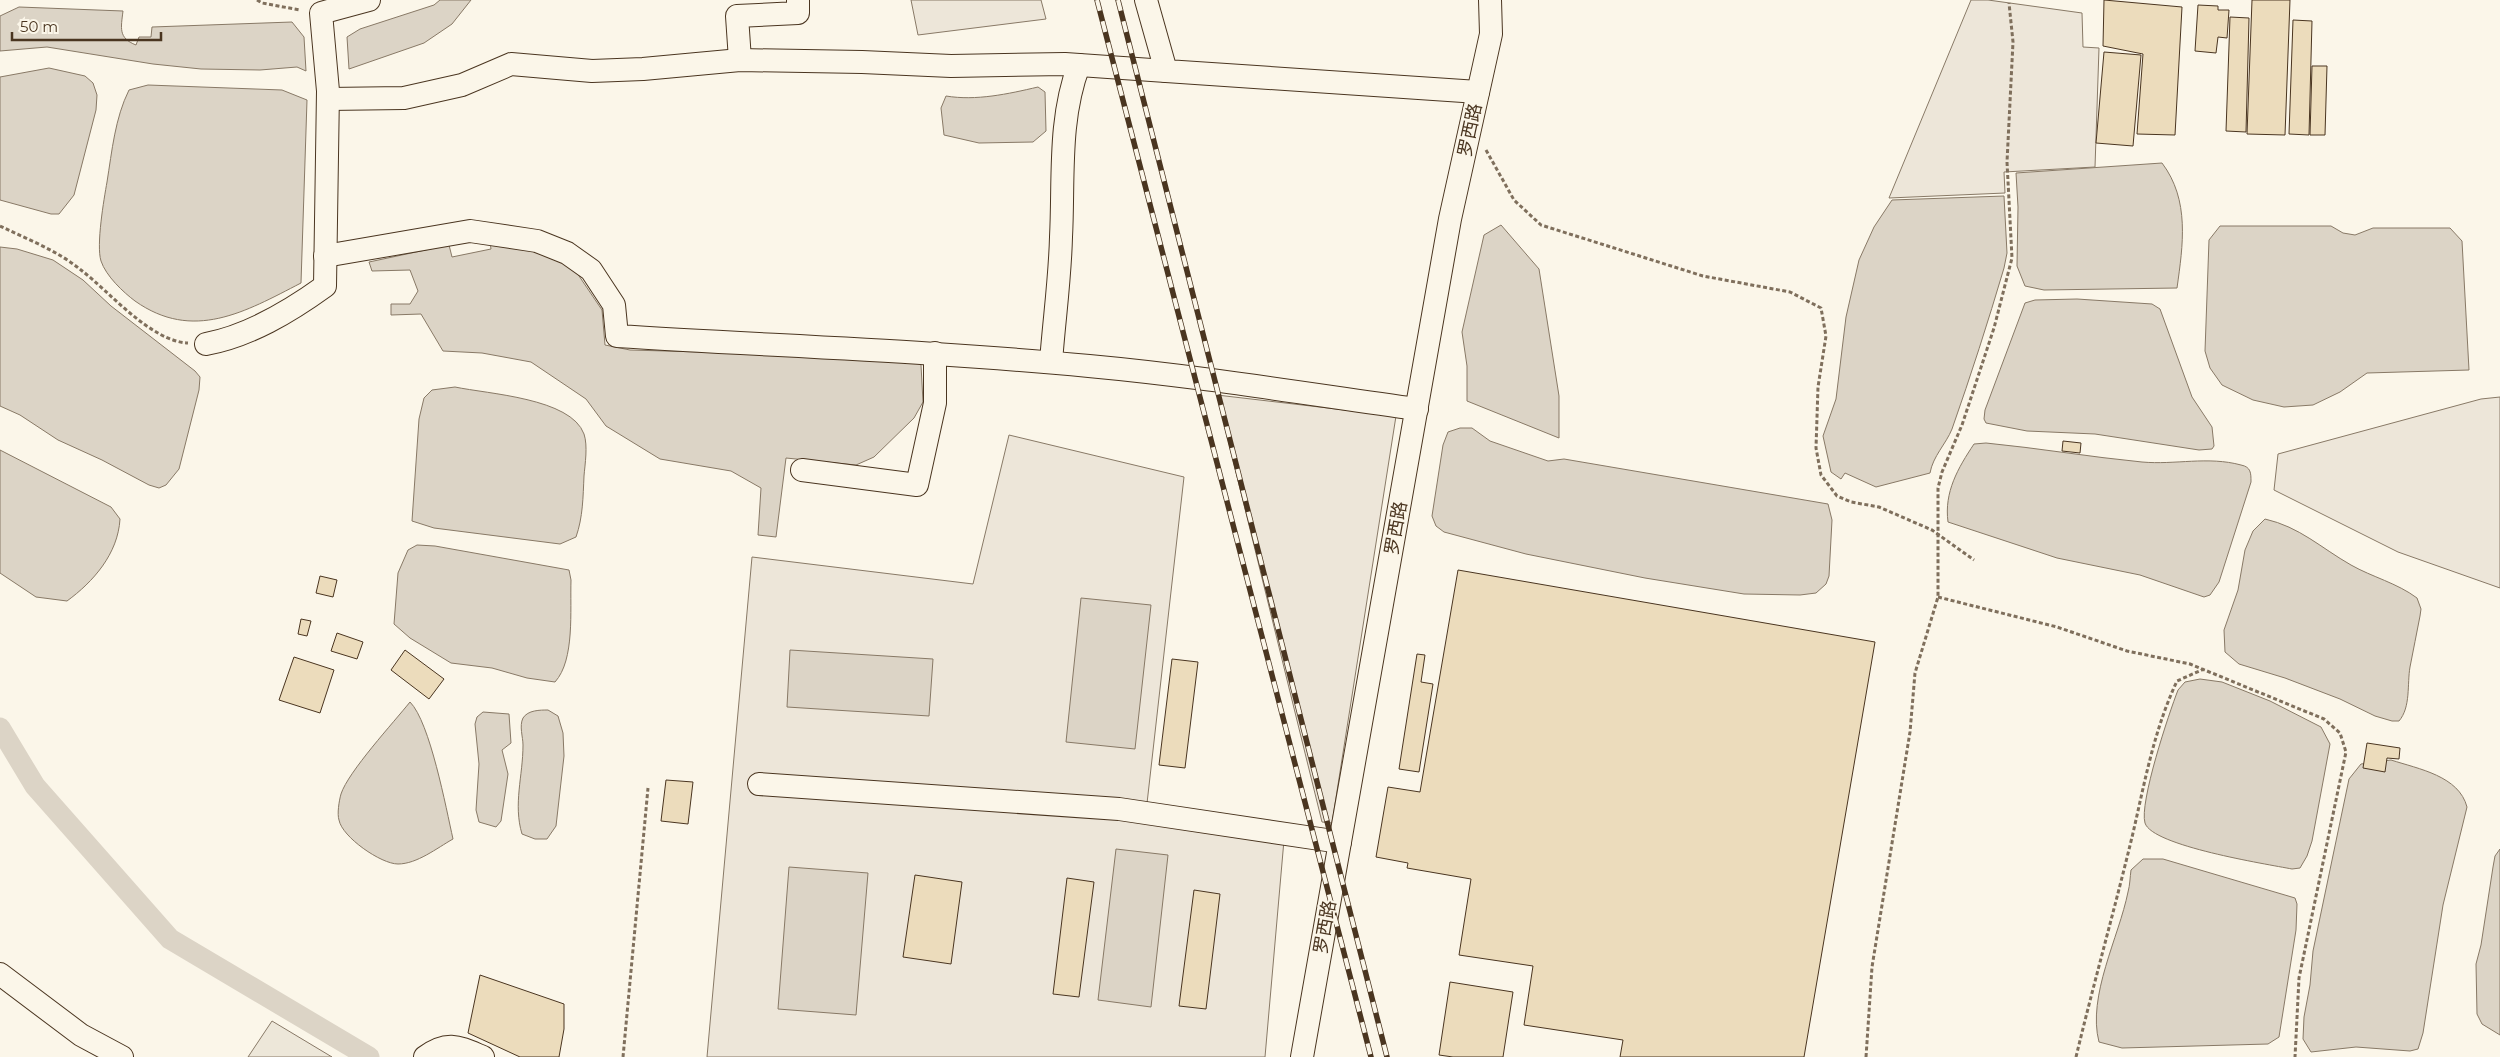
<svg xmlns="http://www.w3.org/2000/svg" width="2500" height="1057" font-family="Montserrat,'Noto Sans SC',sans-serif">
	<rect width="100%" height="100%" fill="#fbf6e9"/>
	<!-- green -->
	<g fill="#ede6d9" stroke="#887966">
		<polygon points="911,0 1041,0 1046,19 918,35"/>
		<polygon points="1971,0 1988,0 2082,13 2083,47 2099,48 2095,167 2004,172 2005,193 1889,198"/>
		<polygon points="1217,395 1396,416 1332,823 1322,822"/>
		<polygon points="2500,397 2500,588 2398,552 2274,490 2278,454 2481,399"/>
		<polygon points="1009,435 1184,477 1145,821 1284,840 1265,1057 707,1057 752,557 973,584"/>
	</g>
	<!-- parking -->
	<polygon fill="#ede7d9" stroke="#887966" points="272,1021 332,1057 248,1057"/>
	<!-- water -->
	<g fill="#dcd4c6" stroke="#887966">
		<polygon points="440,0 471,0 452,24 424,43 349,69 347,37 360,29 434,5"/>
		<path d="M19 7 123 11C121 28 118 38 136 45L139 37H151L152 27 292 22 304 37 306 71 297 67 260 70 201 69 153 64 47 47 0 51V16Z"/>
		<polygon points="49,68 85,76 93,83 97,95 96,110 74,195 59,214 51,214 0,200 0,77"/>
		<path d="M148 85 282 90 307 100 301 283C245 312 193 342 135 301 123 292 106 276 101 261 96 245 104 199 107 182 112 151 115 118 129 90Z"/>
		<path d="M1038 87 1045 92 1046 131 1033 142 979 143 944 135 941 108 946 96C976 101 1008 94 1038 87Z"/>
		<path d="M2162 163C2190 200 2183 245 2177 288L2044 290 2025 286 2017 266 2018 207 2016 173Z"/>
		<path d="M2004 196 2007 253 2004 268C1988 322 1971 375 1952 429 1946 444 1933 456 1930 473L1876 487 1845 473 1841 479 1831 472 1823 436 1836 399 1846 317 1859 260 1874 227 1892 200Z"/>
		<polygon points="1501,225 1539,269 1559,396 1559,438 1467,401 1467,366 1462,332 1484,235"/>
		<polygon points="2220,226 2331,226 2343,233 2355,235 2373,228 2450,228 2462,241 2469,370 2367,373 2340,392 2313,405 2284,407 2253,400 2222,385 2210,368 2205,351 2209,240"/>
		<polygon points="490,242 549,255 575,270 602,310 605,345 630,350 914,358 921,365 923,402 914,418 874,457 856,465 786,458 776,537 758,535 761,488 731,471 660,459 606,426 586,399 531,362 482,353 443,351 421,314 391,315 391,304 410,304 418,291 410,270 372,271 369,262 449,245 452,257 491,249"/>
		<polygon points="0,247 17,249 53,260 83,280 111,306 195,371 200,377 199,390 179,469 166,485 159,488 149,485 102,460 58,440 20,415 0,406"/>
		<polygon points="2077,299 2152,304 2160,309 2192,397 2212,427 2214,446 2212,449 2199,450 2095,434 2027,431 1986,423 1984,419 1985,410 2025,303 2035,300"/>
		<path d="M455 387C488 394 571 398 584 434 588 446 585 464 584 476 583 497 583 517 576 537L560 544 434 528 412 521 419 419 424 398 432 390Z"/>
		<polygon points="1460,428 1472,428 1490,441 1548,461 1564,459 1828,504 1832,520 1829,576 1826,584 1816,593 1800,595 1744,594 1645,578 1526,554 1444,532 1436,526 1432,516 1443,445 1448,432"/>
		<path d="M1986 443C2038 448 2090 457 2142 462 2175 465 2208 456 2241 465 2251 467 2251 473 2251 482L2219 582 2210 595 2204 597 2140 575 2057 558 1948 522C1944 492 1958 468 1974 444Z"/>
		<path d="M0 450 111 507 120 519C118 554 93 582 67 601L36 597 0 573Z"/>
		<path d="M2265 519C2300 527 2321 548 2351 565 2372 577 2397 583 2417 598L2421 609 2420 616C2417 633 2413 650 2410 667 2407 684 2411 707 2399 721H2392L2375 716 2340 699 2285 678 2239 664 2225 652 2224 630 2238 590 2245 550 2253 531Z"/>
		<path d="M417 545 435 546 569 570 571 580C570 610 575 660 555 682L527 678 492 668 451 663 410 638 394 624 398 573 408 550Z"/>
		<polygon points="1081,598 1151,605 1135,749 1066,742"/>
		<polygon points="790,650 933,659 929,716 787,707"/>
		<path d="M2200 679 2222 682 2270 701 2321 727 2330 744 2312 841 2307 856 2300 868 2292 869C2266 864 2152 846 2145 823 2139 803 2169 713 2178 690L2185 682Z"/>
		<path d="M410 702C430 722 446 808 453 839 437 848 417 864 398 864 381 864 342 837 339 820 337 814 339 801 341 794 348 772 394 722 410 702Z"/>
		<path d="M548 710 558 716 563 733 564 756 556 826 547 839H535L522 834C513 804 523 776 523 745 523 737 519 726 523 718 528 710 540 710 548 710Z"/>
		<polygon points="483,712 509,714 511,743 502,750 508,774 501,821 496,827 479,822 476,810 479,764 475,724 477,717"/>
		<path d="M2391 760C2419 769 2459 776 2467 807L2443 905 2423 1033 2418 1049 2410 1051 2356 1047 2311 1052 2303 1039 2304 1017 2310 985 2313 951 2349 779 2361 764Z"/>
		<polygon points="1116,849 1168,855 1151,1007 1098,1000"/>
		<polygon points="2500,849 2500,1035 2482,1024 2477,1014 2476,964 2481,945 2493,867 2495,856"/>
		<path d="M2143 859H2163L2295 898 2297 904 2296 930 2279 1037 2268 1044 2122 1048 2099 1042C2087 996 2119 937 2128 892 2130 885 2130 877 2131 870Z"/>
		<polygon points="789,867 868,873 856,1015 778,1009"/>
	</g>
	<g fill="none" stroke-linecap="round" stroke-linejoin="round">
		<!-- canal -->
		<polyline stroke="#dcd4c6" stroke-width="21" points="0,728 35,786 170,939 369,1057"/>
	</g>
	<!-- building -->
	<g fill="#ecdcbc" stroke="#4a3520">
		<polygon points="2104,0 2182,7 2175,135 2137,134 2143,54 2103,46"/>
		<polygon points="2252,0 2290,0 2285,135 2247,134"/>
		<polygon points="2198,5 2218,6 2218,10 2229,10 2227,38 2218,37 2216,53 2195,51"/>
		<polygon points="2230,17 2249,18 2246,132 2226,131"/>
		<polygon points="2293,20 2312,21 2309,135 2289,134"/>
		<polygon points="2104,52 2141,55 2133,146 2096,143"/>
		<polygon points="2312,66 2327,66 2325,135 2310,135"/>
		<polygon points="2063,441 2081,443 2080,453 2062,451"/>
		<polygon points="1458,570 1875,642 1804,1057 1620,1057 1623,1040 1524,1025 1533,966 1459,955 1471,879 1407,868 1408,863 1376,857 1388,787 1420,792"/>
		<polygon points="320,576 337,580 333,597 316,593"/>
		<polygon points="301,619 311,621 307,636 298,634"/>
		<polygon points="337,633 363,642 357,659 331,651"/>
		<polygon points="405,650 444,679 429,699 391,670"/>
		<polygon points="1417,654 1425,655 1421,682 1433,684 1419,772 1399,769"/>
		<polygon points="294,657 334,670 320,713 279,700"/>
		<polygon points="1172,659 1198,662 1185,768 1159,765"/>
		<polygon points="2367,743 2400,748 2399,759 2387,758 2385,772 2363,768"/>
		<polygon points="666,780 693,782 688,824 661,821"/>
		<polygon points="915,875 962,882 951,964 903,957"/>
		<polygon points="1067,878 1094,882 1079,997 1053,994"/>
		<polygon points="1194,890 1220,894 1206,1009 1179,1006"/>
		<polygon points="480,975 564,1004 564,1029 559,1057 520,1057 468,1033"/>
		<polygon points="1450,982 1513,992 1503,1057 1453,1057 1439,1055"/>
	</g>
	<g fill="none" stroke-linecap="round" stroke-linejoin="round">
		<!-- minor casing -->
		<g stroke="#4a3520" stroke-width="24">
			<g id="minor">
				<polyline points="1146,0 1166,71 1478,92"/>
				<polyline points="740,60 737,16 798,13 798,0"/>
				<polyline points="328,99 404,98 462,85 511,64 592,71 643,69 740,60 862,62 951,66 1065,64 1166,71"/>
				<path d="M325 256 470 231 537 241 567 253 591 270 614 305 617 336C775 346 932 351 1089 366 1198 376 1308 394 1417 409"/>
				<path d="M206 344C249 336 289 312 325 286L328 91 321 13 369 0"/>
				<path d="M1051 362C1054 321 1060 279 1061 237 1064 180 1058 120 1079 65"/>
				<polyline points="802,470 917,485 935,403 935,353"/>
				<polyline points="759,784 1119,809 1340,842"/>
				<polyline points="0,974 81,1035 122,1057"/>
				<path d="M425 1057C448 1040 459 1047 483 1057"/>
				<polyline points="1302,1057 1450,219 1491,34 1490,0"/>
			</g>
		</g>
		<!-- path -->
		<g stroke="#7f6f5c" stroke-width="3" stroke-dasharray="4 2.5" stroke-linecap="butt">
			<polyline points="257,0 262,3 300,10"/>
			<polyline points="1486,150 1514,200 1541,225 1703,276 1790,292 1821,308 1826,336 1818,387 1816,448 1821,475 1837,496 1851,502 1879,507 1932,530 1974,560"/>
			<path d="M0 226C27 239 58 251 81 270 110 292 150 341 188 343"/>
			<polyline points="1938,597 2057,627 2127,651 2190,664 2324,719 2340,733 2346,752 2299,978 2295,1057"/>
			<polyline points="623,1057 648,788"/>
			<polyline points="1866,1057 1872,967 1910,732 1915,673 1938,597 1938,488 1942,472 1962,425 1994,328 2012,258 2007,162 2013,42 2009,3"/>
			<path d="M2076 1057C2094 982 2115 908 2133 833 2145 781 2154 730 2177 681L2204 669"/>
		</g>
		<!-- minor -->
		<use href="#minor" stroke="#fbf6e9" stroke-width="22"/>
		<!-- rail casing -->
		<g stroke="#4a3520" stroke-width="5.5">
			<g id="rail">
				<polyline points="1097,0 1371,1057"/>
				<polyline points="1118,0 1387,1057"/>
			</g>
		</g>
		<!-- rail -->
		<use href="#rail" stroke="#fbf6e9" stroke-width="4" stroke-dasharray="11" stroke-linecap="butt"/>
	</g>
	<g text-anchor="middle" stroke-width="4" stroke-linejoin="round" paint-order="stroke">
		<!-- street labels -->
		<g font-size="18" fill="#4a3520" stroke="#fbf6e9">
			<text transform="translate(1470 130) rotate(-78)" y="6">罗西路</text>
			<text transform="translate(1396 528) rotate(-80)" y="6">罗西路</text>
			<text transform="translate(1325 927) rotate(-80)" y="6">罗西路</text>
		</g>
	</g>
	<!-- scale -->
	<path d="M12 32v8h149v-8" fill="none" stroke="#4a3520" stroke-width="2.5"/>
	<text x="20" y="32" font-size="15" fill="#4a3520" stroke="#fbf6e9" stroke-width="4" paint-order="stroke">50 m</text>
</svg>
